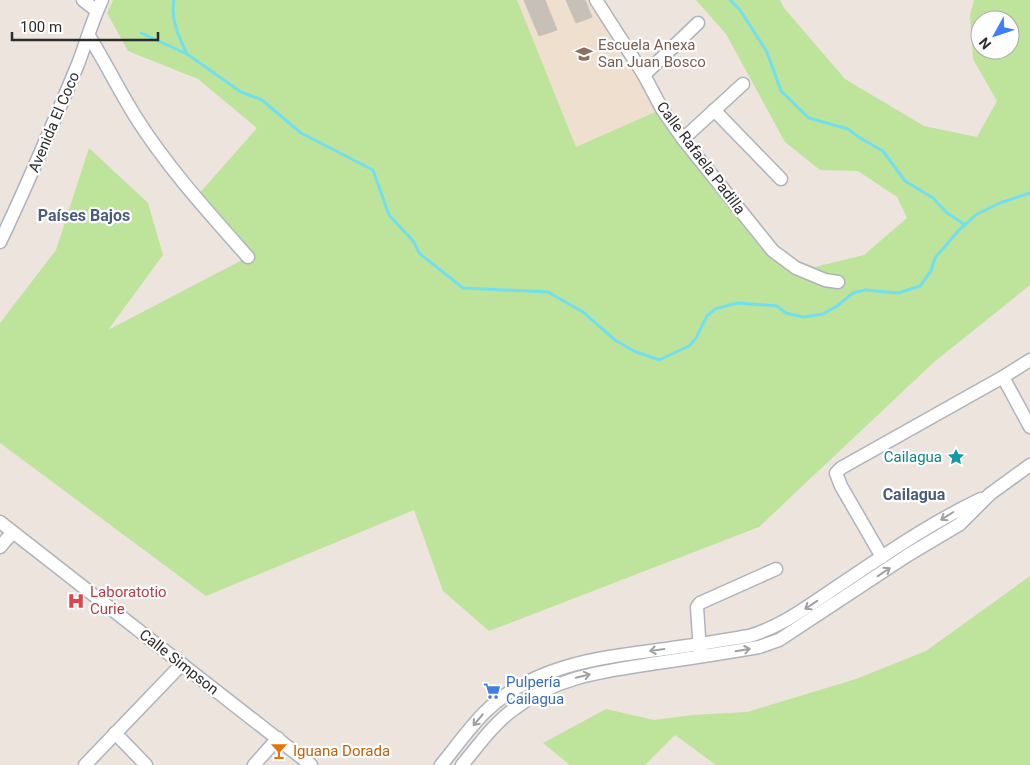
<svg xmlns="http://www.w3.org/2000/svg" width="1030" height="765" font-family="Roboto,sans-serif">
	<rect width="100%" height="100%" fill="#ede4de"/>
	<!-- education -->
	<polygon fill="#eedfce" points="517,0 596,0 662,109 576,147"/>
	<!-- green -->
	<g fill="#bee39b" fill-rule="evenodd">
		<path d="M113 0H517L576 147 662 109 773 251 815 267 864 255 907 218 897 197 858 171 820 170 785 142 726 34 696 0H780L784 8 845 79 924 126 977 137 997 101 973 59 970 15 974 0H1030V285L934 362 759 527 489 631 443 591 414 510 206 596 0 443V323L56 250 89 148 148 203 163 255 108 330 248 257 196 197 257 128 198 79 128 51 107 13ZM980 20H1010V50H980Z"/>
		<polygon points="1030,576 1030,765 716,765 675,735 645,765 570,765 543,743 606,709 654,720 693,715 747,712 856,679 926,651"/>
	</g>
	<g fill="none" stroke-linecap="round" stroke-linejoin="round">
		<!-- stream -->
		<g stroke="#72dfee" stroke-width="3">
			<path d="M174 0C170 19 179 37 187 54"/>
			<polyline points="730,0 740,10 767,52 781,91 809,118 848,129 860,138 883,151 905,181 933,198 946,212 965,225"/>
			<polyline points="141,33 187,54 241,92 262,100 301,133 373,170 389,215 414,242 419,253 463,288 548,292 583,312 615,340 634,351 659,360 689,346 696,338 707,316 715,309 726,306 738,303 777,306 786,313 803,317 823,314 837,306 853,293 865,290 898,293 920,286 931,271 935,258 959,230 977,214 1000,203 1030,193"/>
		</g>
	</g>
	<!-- building -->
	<g fill="#c6c0b9" stroke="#c9c0b7">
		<polygon points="524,0 545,0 557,30 539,36"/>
		<polygon points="566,0 585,0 592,17 576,23"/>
	</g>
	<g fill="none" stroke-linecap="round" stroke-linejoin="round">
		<!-- minor casing -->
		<g stroke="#aeb3bc" stroke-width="15">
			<g id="minor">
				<polyline points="83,0 97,11"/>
				<polyline points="596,0 644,75 662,109 683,139 773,251 796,268 825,280 838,282"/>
				<path d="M89 36C105 62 119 90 135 116 167 167 209 213 248 257"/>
				<polyline points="644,75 698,23"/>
				<polyline points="714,110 781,179"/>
				<polyline points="683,139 743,84"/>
				<path d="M0 242C28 184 53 124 78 64 86 43 92 21 102 0"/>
				<polyline points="1003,377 1030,360"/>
				<polyline points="0,522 311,765"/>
				<polyline points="0,547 12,533"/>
				<polyline points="882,557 841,486 836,473 841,468 1003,377 1030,427"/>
				<polyline points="700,652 697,607 700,603 776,569"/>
				<polyline points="115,733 146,765"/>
				<polyline points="85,765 182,664"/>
				<polyline points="254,765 278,738"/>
				<path d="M441 765C455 748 469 728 485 712 532 666 596 658 658 650 688 646 718 641 749 636 783 626 811 604 841 584 886 554 932 522 981 499"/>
				<path d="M462 765C478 746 493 724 514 709 557 676 605 671 657 663 691 658 725 653 759 647L779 640 908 555 960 524 990 494 1030 465"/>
			</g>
		</g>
		<!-- minor -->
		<use href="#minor" stroke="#fff" stroke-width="12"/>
	</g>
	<!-- one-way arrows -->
	<defs><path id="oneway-shaft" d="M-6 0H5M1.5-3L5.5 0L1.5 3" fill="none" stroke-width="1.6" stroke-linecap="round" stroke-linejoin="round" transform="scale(1.25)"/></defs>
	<g stroke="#a0a0a0">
		<use href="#oneway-shaft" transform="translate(947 516) rotate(148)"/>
		<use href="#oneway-shaft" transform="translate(884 572) rotate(-34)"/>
		<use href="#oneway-shaft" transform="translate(811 605) rotate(146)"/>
		<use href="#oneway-shaft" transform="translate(657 650) rotate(172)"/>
		<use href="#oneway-shaft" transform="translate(743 650) rotate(-9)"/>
		<use href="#oneway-shaft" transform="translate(583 676) rotate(-14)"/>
		<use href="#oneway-shaft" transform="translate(478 720) rotate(130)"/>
	</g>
	<!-- icons -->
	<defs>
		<g id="school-bare" transform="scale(1.35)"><path d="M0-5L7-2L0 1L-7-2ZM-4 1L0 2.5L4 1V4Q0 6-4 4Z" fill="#8d6e63" stroke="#fff" stroke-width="2.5" paint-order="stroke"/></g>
		<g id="sight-bare" transform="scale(1.35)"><path d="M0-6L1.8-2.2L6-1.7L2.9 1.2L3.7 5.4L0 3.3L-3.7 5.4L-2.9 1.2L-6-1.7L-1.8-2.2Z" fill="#0f9aa8" stroke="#fff" stroke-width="2.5" paint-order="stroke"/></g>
		<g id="hospital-bare" transform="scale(1.35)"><path d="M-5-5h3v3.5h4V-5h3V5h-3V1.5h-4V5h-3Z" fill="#e0444e" stroke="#fff" stroke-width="2.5" paint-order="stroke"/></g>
		<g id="supermarket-bare" transform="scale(1.35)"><path d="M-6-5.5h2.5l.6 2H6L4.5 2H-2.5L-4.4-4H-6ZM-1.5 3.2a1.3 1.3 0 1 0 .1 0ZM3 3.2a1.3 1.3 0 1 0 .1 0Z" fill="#3f7fe0" stroke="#fff" stroke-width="2.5" paint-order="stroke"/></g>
		<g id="bar-bare" transform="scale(1.35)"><path d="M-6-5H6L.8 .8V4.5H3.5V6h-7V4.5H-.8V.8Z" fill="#e8710a" stroke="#fff" stroke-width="2.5" paint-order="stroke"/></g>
	</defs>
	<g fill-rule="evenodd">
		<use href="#school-bare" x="584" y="54"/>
		<use href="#sight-bare" x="956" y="457"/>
		<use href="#hospital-bare" x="76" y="601"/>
		<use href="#supermarket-bare" x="492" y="691"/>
		<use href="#bar-bare" x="279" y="751"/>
	</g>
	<g text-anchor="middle" stroke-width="4.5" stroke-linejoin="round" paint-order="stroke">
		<!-- education labels -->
		<g font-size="15" fill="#785e54" stroke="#fff" text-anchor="start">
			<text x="598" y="50">Escuela Anexa<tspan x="598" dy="17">San Juan Bosco</tspan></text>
		</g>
		<!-- street labels -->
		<g font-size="15" fill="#2c2c2c" stroke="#fff">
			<text transform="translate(54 122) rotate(-67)" y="5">Avenida El Coco</text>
			<text transform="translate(701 158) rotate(53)" y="5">Calle Rafaela Padilla</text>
			<text transform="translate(179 662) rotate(38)" y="5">Calle Simpson</text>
		</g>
		<!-- culture labels -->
		<g font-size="15" fill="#0d838f" stroke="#fff" text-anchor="end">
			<text x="942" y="462">Cailagua</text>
		</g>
		<!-- health labels -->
		<g font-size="15" fill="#be3a42" stroke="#fff" text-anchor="start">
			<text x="90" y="597">Laboratotio<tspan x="90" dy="17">Curie</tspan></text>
		</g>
		<!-- shop labels -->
		<g font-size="15" fill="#366cbe" stroke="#fff" text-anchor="start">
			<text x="506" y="687">Pulpería<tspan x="506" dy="17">Cailagua</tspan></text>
		</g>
		<!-- food labels -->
		<g font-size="15" fill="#c56008" stroke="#fff" text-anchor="start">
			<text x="293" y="756">Iguana Dorada</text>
		</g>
		<!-- neighbourhood labels -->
		<g font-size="16" font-weight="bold" fill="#4c5c7c" stroke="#fff">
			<text x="84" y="221">Países Bajos</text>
			<text x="914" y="500">Cailagua</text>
		</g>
	</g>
	<!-- north arrow -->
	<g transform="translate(995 35) rotate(230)"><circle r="24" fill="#ffffff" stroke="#ababab"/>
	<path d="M0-4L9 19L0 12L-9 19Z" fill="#407ef8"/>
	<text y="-8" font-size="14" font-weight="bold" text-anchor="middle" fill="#2c2c2c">N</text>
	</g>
	<!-- scale -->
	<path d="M12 32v8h146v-8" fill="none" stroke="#2c2c2c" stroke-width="2.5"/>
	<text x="20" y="32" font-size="15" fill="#2c2c2c" stroke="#ffffff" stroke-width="4" paint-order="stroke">100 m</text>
</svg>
